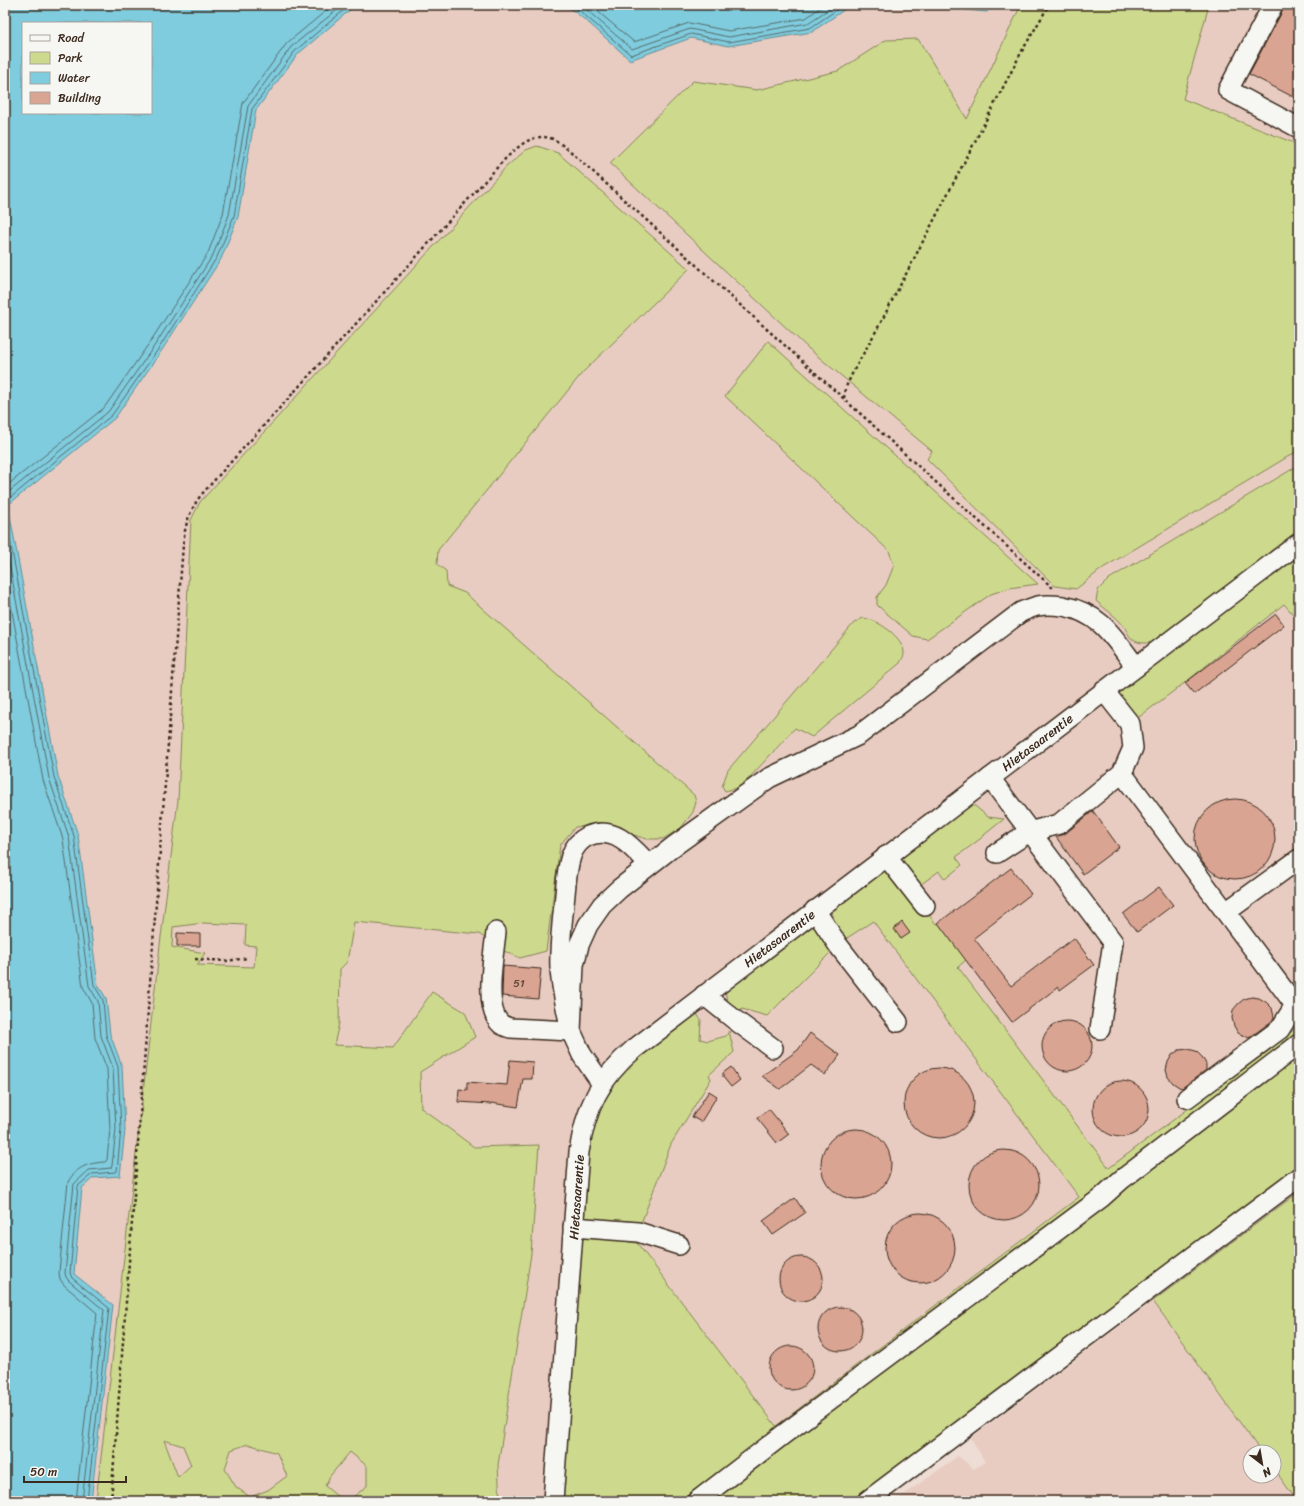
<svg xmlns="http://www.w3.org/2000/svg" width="1304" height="1506" font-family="Sriracha,sans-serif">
	<rect width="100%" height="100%" fill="#eeddd5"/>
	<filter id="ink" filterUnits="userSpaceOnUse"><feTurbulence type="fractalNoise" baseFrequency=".025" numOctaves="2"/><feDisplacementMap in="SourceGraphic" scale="8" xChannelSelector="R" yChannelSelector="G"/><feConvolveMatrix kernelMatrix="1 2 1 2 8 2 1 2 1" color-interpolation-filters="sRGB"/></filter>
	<g filter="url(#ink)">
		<!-- built -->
		<g fill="#e8ccc1">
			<polygon points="354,5 566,5 590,24 630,60 691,38 728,46 812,32 851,5 959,5 965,10 987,12 993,5 1299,5 1299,1079 751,1501 91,1501 113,1305 74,1274 82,1188 93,1178 120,1176 122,1066 110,1034 106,998 98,985 78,835 58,776 8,505 115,418 162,350 221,259 238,217 256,110 298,54 351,9"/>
			<polygon points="1153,1301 1261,1452 1250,1452 1250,1476 1274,1476 1274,1469 1297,1501 895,1501 958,1456 974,1469 985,1462 971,1438"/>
		</g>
		<!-- green -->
		<g fill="#cdda8d" stroke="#848256" fill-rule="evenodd">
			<polygon points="1021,5 1209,5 1183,99 1299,145 1299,450 1103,568 1076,589 1055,586 927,459 932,451 809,349 610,163 693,81 757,90 838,71 886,40 918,39 967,119"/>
			<path d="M537 146 558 153 689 269 583 372 438 550 437 564 446 571 447 586 465 593 694 795 696 802 693 812 681 828 663 839H647L600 825 575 827 560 845 546 951 520 958 502 950 479 934 354 922 347 962 340 969 339 1023 334 1045 393 1048 432 992 465 1012 475 1037 420 1072 421 1108 474 1147 539 1145 531 1254 498 1465 500 1501H96L160 945 178 800 191 520 200 502 507 166 526 150ZM204 923 246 925 245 945 256 946 254 967 197 965 205 953 172 947 173 927ZM164 1440 183 1446 191 1465 178 1477ZM248 1444 277 1453 287 1476 268 1490 250 1497 236 1487 225 1469 231 1450ZM350 1452 367 1466V1486L352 1498 338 1497 325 1486 330 1476Z"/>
			<polygon points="768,341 1038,584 1009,588 991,594 927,639 913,636 877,605 877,597 886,585 894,565 889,551 725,396"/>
			<path d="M1299 465V533L1156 642C1149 643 1141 644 1135 641 1129 638 1127 631 1124 626 1116 616 1105 609 1096 601L1098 590 1109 579Z"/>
			<polygon points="1299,552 1299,621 1284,604 1187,681 1135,720 1115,696 1118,689"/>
			<path d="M863 618C877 619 905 638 904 654 904 657 901 660 900 663L812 737 795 728 741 787 725 791 722 786 728 770 854 623Z"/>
			<polygon points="966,805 975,806 988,817 1004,819 984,835 984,836 956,857 962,865 945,879 939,871 916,888 898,861 900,856"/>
			<polygon points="884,869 923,907 936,924 938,923 966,960 958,967 1109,1168 1299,1026 1299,1039 689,1501 560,1501 579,1241 588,1237 600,1237 637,1243 776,1426 1079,1197 873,921 844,940 834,920 831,907"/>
			<path d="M809 925 813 927 834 949 767 1016 742 1009 740 1012C730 1007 727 1002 725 991Z"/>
			<polygon points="695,1011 701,1020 700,1039 708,1041 726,1036 729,1031 734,1052 709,1075 711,1079 671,1144 640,1226 590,1219 580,1215 591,1128 607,1091 635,1057"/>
			<polygon points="1299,1048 1299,1168 855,1501 704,1501"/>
			<polygon points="1299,1192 1299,1501 1297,1501 1274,1469 1274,1452 1261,1452 1153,1301"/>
		</g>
		<!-- water -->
		<g fill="#7fccde" stroke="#648b91" fill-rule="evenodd">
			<path d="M5 5H354L351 9 298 54 256 110 238 217 221 259 162 350 115 418 8 505 58 776 78 835 98 985 106 998 110 1034 122 1066 125 1130 120 1176 93 1178 82 1188 74 1274 113 1305 91 1501H5ZM23 23H151V113H23Z"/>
			<polygon points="566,5 851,5 812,32 728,46 691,38 630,60 590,24"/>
			<polygon points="959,5 993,5 987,12 965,10"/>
		</g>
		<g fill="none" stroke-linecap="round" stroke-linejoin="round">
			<!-- shore -->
			<g stroke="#566b6b" stroke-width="1">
				<polyline points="573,5 631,55 691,34 729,42 810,28 844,5"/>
				<polyline points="581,5 632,49 690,29 729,37 808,23 835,5"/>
				<polyline points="590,5 634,42 689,23 729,31 806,18 824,5"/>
				<polyline points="5,487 104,408 150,342 208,253 223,214 243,103 287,43 333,5"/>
				<polyline points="5,495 108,412 155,345 213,255 229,215 248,106 291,47 343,5"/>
				<polyline points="5,502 112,415 159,348 217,257 234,216 252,109 295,51 350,5"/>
				<polyline points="5,513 54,777 74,836 94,985 103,1000 106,1035 118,1067 121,1129 117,1171 115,1172 92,1174 78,1186 70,1273 72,1278 109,1308 87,1501"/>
				<polyline points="5,540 49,778 69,837 89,986 98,1001 101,1036 113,1068 116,1129 112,1166 111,1168 89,1170 74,1184 65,1273 66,1277 69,1281 104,1310 82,1501"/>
				<path d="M5 573 43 780 63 839 83 987 92 1003 95 1038 107 1069 110 1129 107 1160 105 1162C89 1163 77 1166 68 1182L59 1272 60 1279 64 1285 97 1313 76 1501"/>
			</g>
		</g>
		<!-- building -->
		<g fill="#daa492" stroke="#3b2a1e">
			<polygon points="1284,5 1299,5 1299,100 1249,74 1283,10"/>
			<polygon points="1276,614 1284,625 1194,694 1185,683"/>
			<circle cx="1235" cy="839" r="40"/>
			<polygon points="1093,811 1119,847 1083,874 1056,837 1066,833"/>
			<polygon points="1011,868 1031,894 974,938 1011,986 1074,938 1094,965 1060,990 1058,987 1012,1022 938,923"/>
			<polygon points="1159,887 1173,905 1137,932 1123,914"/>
			<polygon points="902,922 910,933 901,939 894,929"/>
			<polygon points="177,933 200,934 200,946 177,946"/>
			<polygon points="503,966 541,969 538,999 502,996"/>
			<polygon points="1252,997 1259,998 1266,1002 1272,1008 1274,1017 1272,1021 1249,1038 1238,1033 1234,1026 1232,1018 1233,1010 1238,1004 1244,999"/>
			<circle cx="1067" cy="1046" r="25"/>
			<polygon points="810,1033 840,1055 825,1075 811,1065 780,1089 762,1076 798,1050"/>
			<polygon points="1188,1049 1196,1051 1202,1057 1206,1064 1206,1070 1182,1088 1179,1087 1173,1083 1168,1077 1166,1070 1168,1062 1172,1055 1179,1050"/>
			<polygon points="510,1060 533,1062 532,1079 523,1079 518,1107 491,1103 491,1104 458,1102 459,1089 467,1090 467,1082 507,1085"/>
			<polygon points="731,1067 740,1080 731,1087 723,1077 723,1073"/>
			<circle cx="939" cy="1103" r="35"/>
			<circle cx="1121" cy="1109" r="28"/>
			<polygon points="709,1091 717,1096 701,1122 692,1117"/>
			<polygon points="769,1109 789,1134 777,1143 757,1118"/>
			<circle cx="856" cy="1164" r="35"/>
			<circle cx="1004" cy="1185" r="35"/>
			<polygon points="795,1198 805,1213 773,1235 763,1221"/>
			<circle cx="920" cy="1248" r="35"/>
			<circle cx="801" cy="1279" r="22"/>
			<circle cx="840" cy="1329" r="22"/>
			<circle cx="791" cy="1368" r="22"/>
		</g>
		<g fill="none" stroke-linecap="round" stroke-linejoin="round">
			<!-- minor casing -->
			<g stroke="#3b2a1e" stroke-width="22">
				<g id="minor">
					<polyline points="1273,5 1228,90 1299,128"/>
					<polyline points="1104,691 1130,724 1133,748 1122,773 1295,1005 1280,1029 1187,1098"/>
					<polyline points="990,778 1113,942 1100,1029"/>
					<polyline points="997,853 1029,832 1059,824 1122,773"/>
					<polyline points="886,856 925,906"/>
					<polyline points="815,910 838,945 898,1022"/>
					<polyline points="1226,912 1299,859"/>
					<path d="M496 932C494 954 483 1009 501 1024 503 1026 508 1027 510 1028L571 1031C567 1011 561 989 560 968 559 949 562 924 564 904 566 888 566 871 571 856 574 847 580 840 588 836 615 825 633 848 649 865"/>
					<polyline points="704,995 735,1020 773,1048"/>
					<path d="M602 1084 582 1055 571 1031 574 965 579 945 588 925 602 905 619 889 674 846 769 778 859 735 1021 612C1027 610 1032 607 1038 606 1046 604 1055 605 1063 606 1101 613 1114 638 1136 667"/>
					<polyline points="573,1227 638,1232 679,1245"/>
					<path d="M553 1501 579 1152C586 1107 600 1078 634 1049L1299 543"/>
					<polyline points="697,1501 784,1434 1101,1198 1121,1180 1299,1044"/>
					<polyline points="867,1501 1299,1177"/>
				</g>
			</g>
			<!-- path -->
			<g stroke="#3b2a1e" stroke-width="2.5" stroke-dasharray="3 3" stroke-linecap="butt">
				<polyline points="844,398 845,389 853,372 880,324 1022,51 1049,5"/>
				<polyline points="195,959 226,961 248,958"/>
				<path d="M111 1501 183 545C185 524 189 512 201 495L503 161C517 148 532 131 553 139 558 141 564 147 569 150L1054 589"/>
			</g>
			<!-- minor -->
			<use href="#minor" stroke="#f6f6f2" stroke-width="19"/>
		</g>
	</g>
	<g text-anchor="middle" stroke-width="4" stroke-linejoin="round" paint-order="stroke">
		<!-- number labels -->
		<g font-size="11" fill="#63483b">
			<text x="519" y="987">51</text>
		</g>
		<!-- street labels -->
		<g font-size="13" fill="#3b2a1e" stroke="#f6f6f2">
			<text transform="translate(1037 742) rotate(-37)" y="5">Hietasaarentie</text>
			<text transform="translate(779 938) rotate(-37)" y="5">Hietasaarentie</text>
			<text transform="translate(576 1197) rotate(-86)" y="5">Hietasaarentie</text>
		</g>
	</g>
	<!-- margin -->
	<rect width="1304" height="1506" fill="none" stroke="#f6f6f2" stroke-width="20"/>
	<rect x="10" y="10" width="1284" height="1486" fill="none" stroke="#3b2a1e" stroke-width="1.5" filter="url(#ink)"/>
	<!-- legend -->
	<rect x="22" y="22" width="130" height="92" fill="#f6f6f2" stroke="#aba49d"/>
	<rect x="30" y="35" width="20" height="6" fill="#f6f6f2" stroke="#aba49d"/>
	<text x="58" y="42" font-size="12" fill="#3b2a1e">Road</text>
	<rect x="30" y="52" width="20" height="12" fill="#cdda8d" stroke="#aba49d"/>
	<text x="58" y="62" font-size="12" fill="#3b2a1e">Park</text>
	<rect x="30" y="72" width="20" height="12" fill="#7fccde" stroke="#aba49d"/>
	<text x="58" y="82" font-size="12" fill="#3b2a1e">Water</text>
	<rect x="30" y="92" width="20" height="12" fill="#daa492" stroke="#aba49d"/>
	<text x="58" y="102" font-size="12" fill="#3b2a1e">Building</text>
	<!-- north arrow -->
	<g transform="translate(1262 1464) rotate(149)"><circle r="19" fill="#f6f6f2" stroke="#aba49d"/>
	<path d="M0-3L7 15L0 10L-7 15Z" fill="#3b2a1e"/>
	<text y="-6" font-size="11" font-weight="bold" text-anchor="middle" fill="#3b2a1e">N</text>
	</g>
	<!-- scale -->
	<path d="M24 1476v6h102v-6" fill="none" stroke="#3b2a1e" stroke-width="2"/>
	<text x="30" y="1476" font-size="12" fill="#3b2a1e" stroke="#f6f6f2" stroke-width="3" paint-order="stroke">50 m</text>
</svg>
